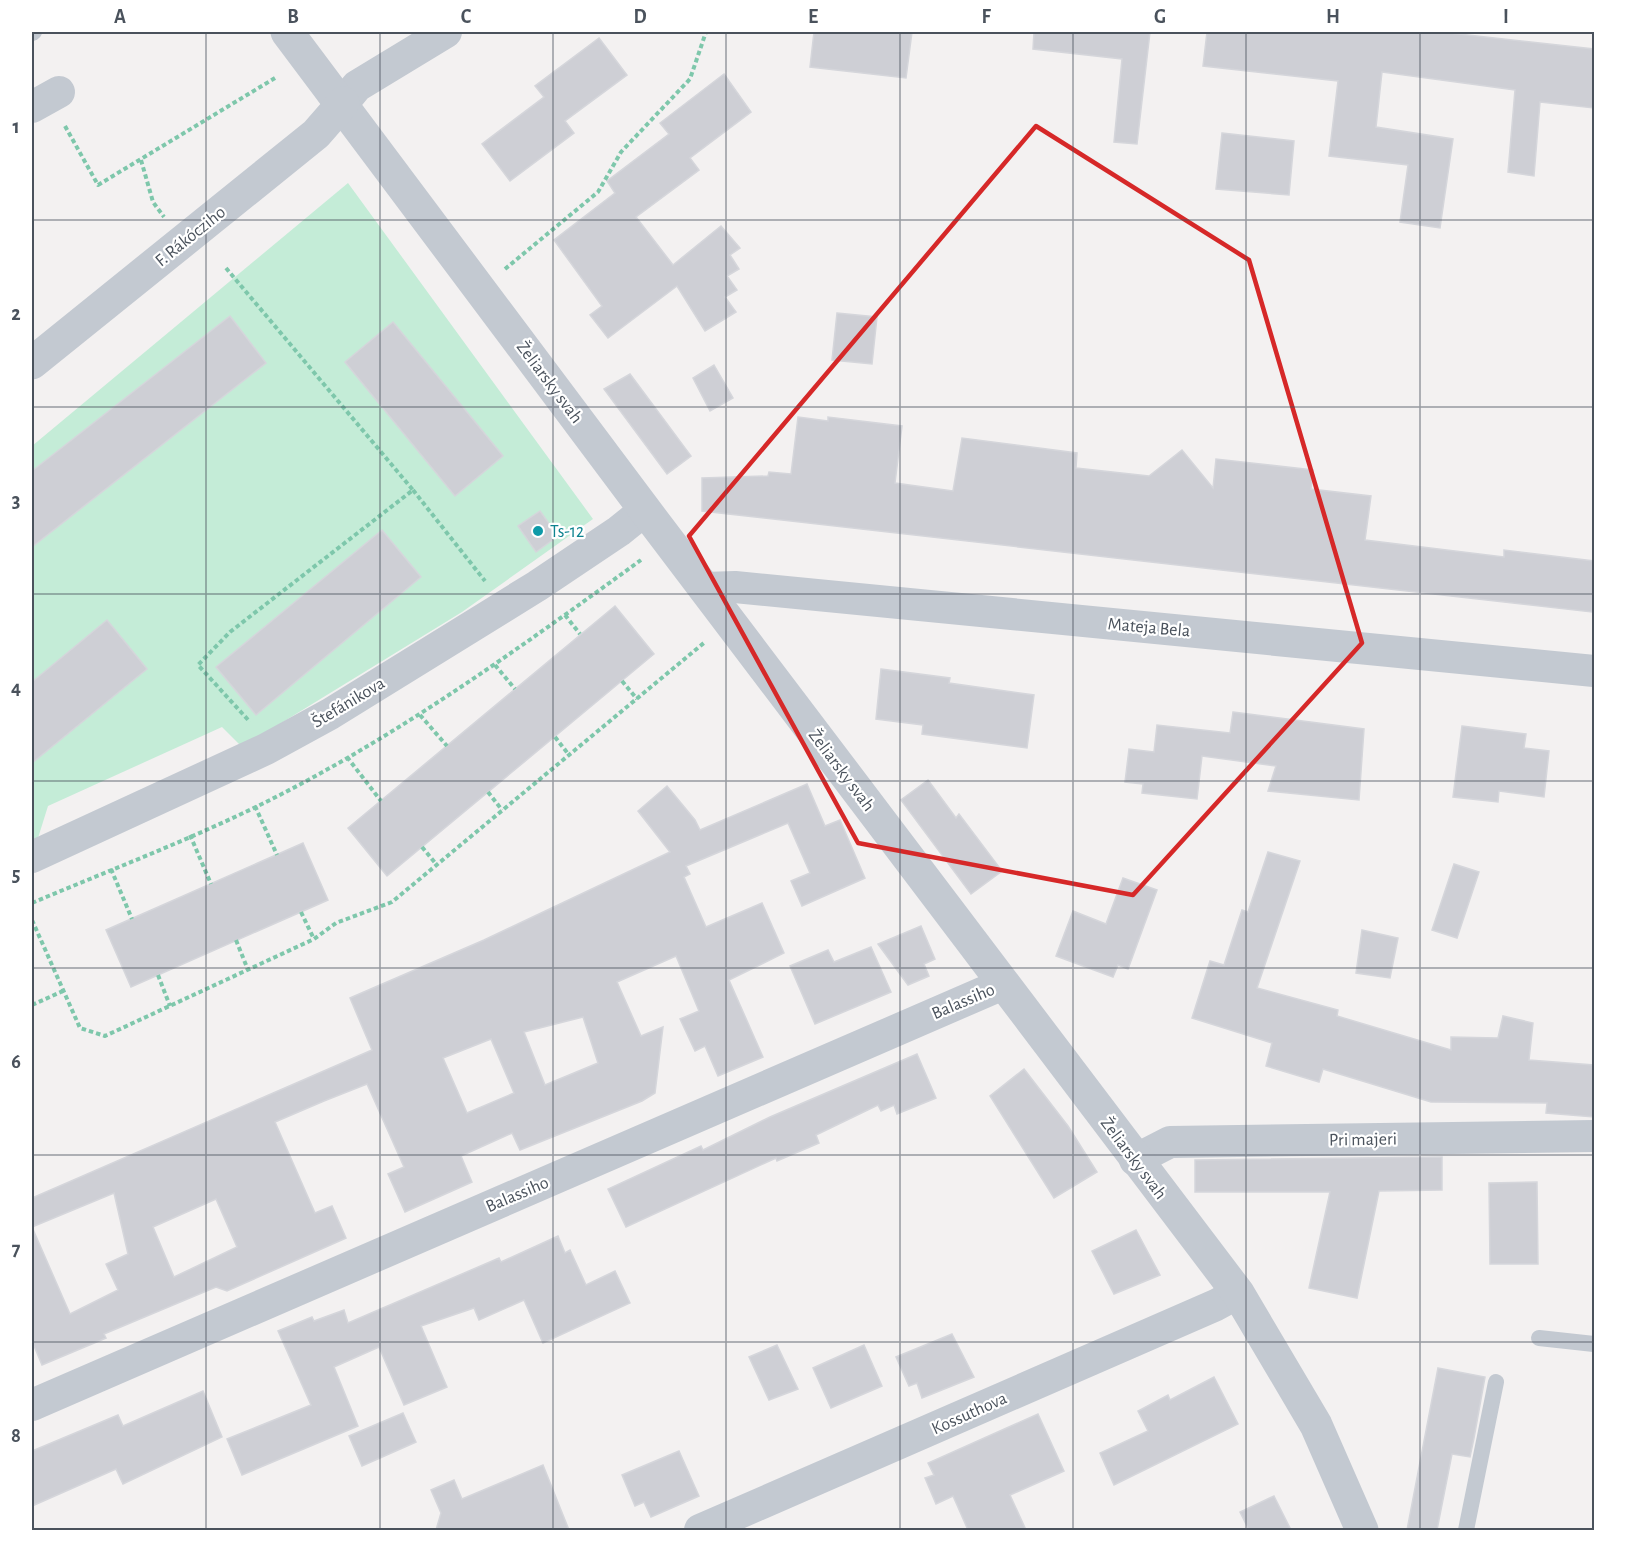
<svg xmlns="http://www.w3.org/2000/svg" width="1626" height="1562" font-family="'Alegreya Sans',sans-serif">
	<rect width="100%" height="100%" fill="#f3f1f1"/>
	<!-- green -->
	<polygon fill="#c4ecd7" points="348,183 593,519 462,612 242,747 222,727 48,806 38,838 32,840 32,446"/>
	<!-- building -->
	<g fill="#cecfd5" stroke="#d5d6db" stroke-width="1.5" fill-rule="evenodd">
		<polygon points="814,32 912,32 906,78 810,67"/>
		<polygon points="1034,32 1150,32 1137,144 1114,142 1122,59 1033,49"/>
		<polygon points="1207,32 1441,32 1594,49 1594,108 1540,102 1534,176 1508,172 1515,90 1382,72 1376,127 1453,139 1440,228 1400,222 1408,165 1329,156 1338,81 1203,66"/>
		<polygon points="599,38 627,75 565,121 574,133 510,181 482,144 544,97 535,86"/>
		<polygon points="724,74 751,112 690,158 699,170 636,217 673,265 721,226 740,248 730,255 739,269 727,276 737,290 725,297 736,312 705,331 677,286 608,338 590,315 602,306 554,240 615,193 607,181 669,134 660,123"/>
		<polygon points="1222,133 1294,141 1289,195 1216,189"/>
		<polygon points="837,313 877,317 872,364 832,360"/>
		<polygon points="230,316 266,363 32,547 32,471"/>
		<polygon points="393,322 503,456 455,496 345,362"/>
		<polygon points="714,365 733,398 710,411 693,378"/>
		<polygon points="630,374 691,456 667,474 604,389"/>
		<polygon points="798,417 828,421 828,417 902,426 895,483 953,491 962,438 1077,453 1076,468 1149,476 1182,450 1213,488 1216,459 1313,470 1311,489 1371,496 1365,540 1504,557 1504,550 1594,561 1592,612 702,511 702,478 768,476 769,472 791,474"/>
		<polygon points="540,511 558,536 536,552 518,526"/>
		<polygon points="382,530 421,577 256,715 216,667"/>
		<polygon points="615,606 654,654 387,876 348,828"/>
		<polygon points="107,620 147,669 32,763 32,682"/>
		<polygon points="881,669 950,678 949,683 1034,695 1027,748 922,734 923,725 876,719"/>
		<polygon points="1233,712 1364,729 1359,800 1268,791 1276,766 1202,756 1197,799 1142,793 1143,784 1125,782 1129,749 1154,752 1157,725 1230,733"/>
		<polygon points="1462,726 1526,734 1524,748 1549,751 1544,797 1499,791 1498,802 1453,797"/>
		<polygon points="928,780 956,818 959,814 1002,871 971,894 901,800"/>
		<path d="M807 784 825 826 840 820 865 878 802 906 791 881 810 873 788 823 686 866 690 874 684 877 706 927 762 903 784 953 729 980 763 1057 718 1076 705 1046 695 1051 680 1019 699 1011 676 956 651 967 617 982 641 1036 663 1027 655 1093 642 1101 520 1150 512 1133 461 1156 472 1182 405 1212 388 1174 404 1167 367 1084 324 1101 275 1122 315 1213 332 1206 346 1238 227 1291 216 1287 104 1334 106 1338 42 1365 32 1341V1198L372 1050 350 998 484 940 670 852 638 811 667 786 695 820 700 830ZM583 1017 598 1063 545 1085 524 1032ZM491 1039 514 1093 467 1113 443 1058ZM114 1193 128 1254 106 1264 118 1290 70 1314 32 1227ZM216 1199 237 1247 174 1277 153 1227Z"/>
		<polygon points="303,843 328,900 131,987 106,930"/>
		<polygon points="1268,852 1300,861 1257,988 1338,1010 1337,1016 1451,1050 1451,1037 1498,1038 1503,1016 1533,1023 1529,1060 1594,1065 1594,1117 1546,1113 1547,1103 1431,1102 1323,1069 1319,1082 1266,1066 1272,1043 1192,1018 1210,961 1224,965 1242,910 1248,912"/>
		<polygon points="1454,864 1479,872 1457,938 1432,930"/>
		<polygon points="1123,878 1157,890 1128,969 1118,965 1113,977 1056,956 1073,911 1106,924"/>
		<polygon points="921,926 935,959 924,964 929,976 908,985 878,944"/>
		<polygon points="1362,930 1398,938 1390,978 1356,973"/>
		<polygon points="871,947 891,992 815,1024 790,966 828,950 834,962"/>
		<polygon points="917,1054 936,1098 897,1114 894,1105 881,1111 878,1105 816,1135 819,1143 777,1161 776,1158 626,1227 608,1189 701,1146 703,1150 770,1117"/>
		<polygon points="1024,1069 1068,1126 1097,1172 1054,1198 990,1096"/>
		<polygon points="1442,1157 1442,1190 1379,1191 1357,1298 1309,1288 1330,1192 1195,1192 1195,1160"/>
		<polygon points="1537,1182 1538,1264 1490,1264 1489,1183"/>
		<polygon points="1136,1230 1160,1275 1114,1294 1092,1251"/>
		<polygon points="558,1236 565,1253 570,1250 586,1285 615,1271 630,1303 543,1343 524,1300 479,1320 474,1308 421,1326 447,1387 404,1405 379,1347 334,1367 358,1426 242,1475 227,1439 311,1405 278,1331 312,1317 314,1321 344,1310 348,1323 499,1258 501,1262"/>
		<polygon points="952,1334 974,1377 922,1398 917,1383 909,1386 896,1357"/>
		<polygon points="777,1345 798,1389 769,1400 749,1357"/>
		<polygon points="864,1345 882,1386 831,1408 813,1368"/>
		<polygon points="1438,1368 1485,1377 1474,1438 1470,1457 1452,1454 1437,1530 1407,1530"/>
		<polygon points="1214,1377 1238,1424 1114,1485 1100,1453 1148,1431 1138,1411 1168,1395 1170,1400"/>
		<polygon points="203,1391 222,1437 123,1484 116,1469 32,1506 32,1451 118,1415 123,1426"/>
		<polygon points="403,1413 416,1442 362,1466 349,1436"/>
		<polygon points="1038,1414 1064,1471 1010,1495 1026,1530 968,1530 953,1496 936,1504 925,1478 934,1475 928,1463"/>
		<polygon points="679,1451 699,1496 651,1517 644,1502 635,1506 622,1475"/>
		<polygon points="543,1465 569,1530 436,1530 441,1513 431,1490 454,1480 462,1499"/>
		<polygon points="1274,1496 1291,1530 1249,1530 1240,1512"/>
	</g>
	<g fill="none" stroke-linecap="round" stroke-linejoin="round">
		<!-- path -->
		<g stroke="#7ec7ab" stroke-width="4" stroke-dasharray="4.5 3" stroke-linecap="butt">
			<polyline points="65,126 98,185 275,78"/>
			<polyline points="141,160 153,202 164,217"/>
			<polyline points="226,268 413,490 230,632 198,665 250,722"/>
			<polyline points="505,269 598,192 621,152 690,79 706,32"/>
			<polyline points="413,490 485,581"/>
			<polyline points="565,615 580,634"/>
			<polyline points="495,665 515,689"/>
			<polyline points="622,681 637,699"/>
			<polyline points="420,715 447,746"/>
			<polyline points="555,737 569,755"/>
			<polyline points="347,757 381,801"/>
			<polyline points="488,792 502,810"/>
			<polyline points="255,806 277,855"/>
			<polyline points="190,835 211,884"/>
			<polyline points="422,847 436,864"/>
			<polyline points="111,869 132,919"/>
			<path d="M32 903C110 870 192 839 268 801 401 734 521 647 641 560"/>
			<polyline points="301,912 314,939"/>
			<polyline points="32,920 80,1028 105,1036 314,939 336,923 392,902 705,642"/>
			<polyline points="236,940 248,970"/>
			<polyline points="158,975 170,1006"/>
			<polyline points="32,1005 63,991"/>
		</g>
		<!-- service -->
		<g stroke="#c3c9d1" stroke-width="16">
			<polyline points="32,33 34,32"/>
			<polyline points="1539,1338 1594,1344"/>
			<polyline points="1466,1530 1496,1382"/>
		</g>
		<!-- minor -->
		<g stroke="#c3c9d1" stroke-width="32">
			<polyline points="343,103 357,86 446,32"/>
			<polyline points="32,107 59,92"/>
			<polyline points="704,588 735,587 1594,671"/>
			<polyline points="32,857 266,749 330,714 537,586 619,531 645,510"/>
			<polyline points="1135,1160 1170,1142 1594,1136"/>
			<polyline points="32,1405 1003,984"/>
			<polyline points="700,1530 1216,1305 1238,1293"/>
		</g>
		<!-- tertiary -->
		<g stroke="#c3c9d1" stroke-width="33">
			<polyline points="287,32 645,510 1238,1293 1316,1425 1362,1530"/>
			<polyline points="32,363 316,134 343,103"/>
		</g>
	</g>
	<!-- marked area -->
	<path fill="none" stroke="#d62828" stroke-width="4.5" stroke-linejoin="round" d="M1036 126 1249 260 1362 643 1133 895 858 843 689 536Z"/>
	<!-- grid -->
	<path fill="none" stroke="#4a525c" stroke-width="1.5" stroke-opacity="0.55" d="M206 32V1530M380 32V1530M553 32V1530M726 32V1530M900 32V1530M1073 32V1530M1246 32V1530M1420 32V1530M32 220H1594M32 407H1594M32 594H1594M32 781H1594M32 968H1594M32 1155H1594M32 1342H1594"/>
	<!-- markers -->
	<circle fill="#0f9aa8" stroke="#fff" stroke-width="2" cx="538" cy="531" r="6"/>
	<g text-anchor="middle" stroke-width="4.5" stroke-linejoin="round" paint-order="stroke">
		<!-- street labels -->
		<g font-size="18" fill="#4a525c" stroke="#fff">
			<text transform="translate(190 236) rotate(-39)" y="6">F. Rákócziho</text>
			<text transform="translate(550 382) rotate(53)" y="6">Želiarsky svah</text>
			<text transform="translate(1149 627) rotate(5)" y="6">Mateja Bela</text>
			<text transform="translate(348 702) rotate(-31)" y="6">Štefánikova</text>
			<text transform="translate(842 770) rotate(53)" y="6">Želiarsky svah</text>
			<text transform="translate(963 1001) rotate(-23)" y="6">Balassiho</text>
			<text transform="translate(1363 1139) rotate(-1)" y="6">Pri majeri</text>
			<text transform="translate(1134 1158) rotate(53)" y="6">Želiarsky svah</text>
			<text transform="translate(517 1194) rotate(-23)" y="6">Balassiho</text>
			<text transform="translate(969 1413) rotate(-24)" y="6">Kossuthova</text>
		</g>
		<!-- culture labels -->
		<g font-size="18" fill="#0d838f" stroke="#fff" text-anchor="start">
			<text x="550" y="537">Ts-12</text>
		</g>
	</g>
	<!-- border -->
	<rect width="1626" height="1562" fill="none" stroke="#ffffff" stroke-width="66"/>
	<rect x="33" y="33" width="1560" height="1496" fill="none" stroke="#4a525c" stroke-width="2"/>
	<g font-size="20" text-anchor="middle" font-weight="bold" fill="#4a525c">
		<text x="120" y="23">A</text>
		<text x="293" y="23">B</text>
		<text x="466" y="23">C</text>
		<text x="640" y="23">D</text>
		<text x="813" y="23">E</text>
		<text x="986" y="23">F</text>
		<text x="1160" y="23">G</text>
		<text x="1333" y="23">H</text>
		<text x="1506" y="23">I</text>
		<text x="16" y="133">1</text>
		<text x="16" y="320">2</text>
		<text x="16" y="507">3</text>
		<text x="16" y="694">4</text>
		<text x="16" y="881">5</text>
		<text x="16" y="1068">6</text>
		<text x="16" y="1255">7</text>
		<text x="16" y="1442">8</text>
	</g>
</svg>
